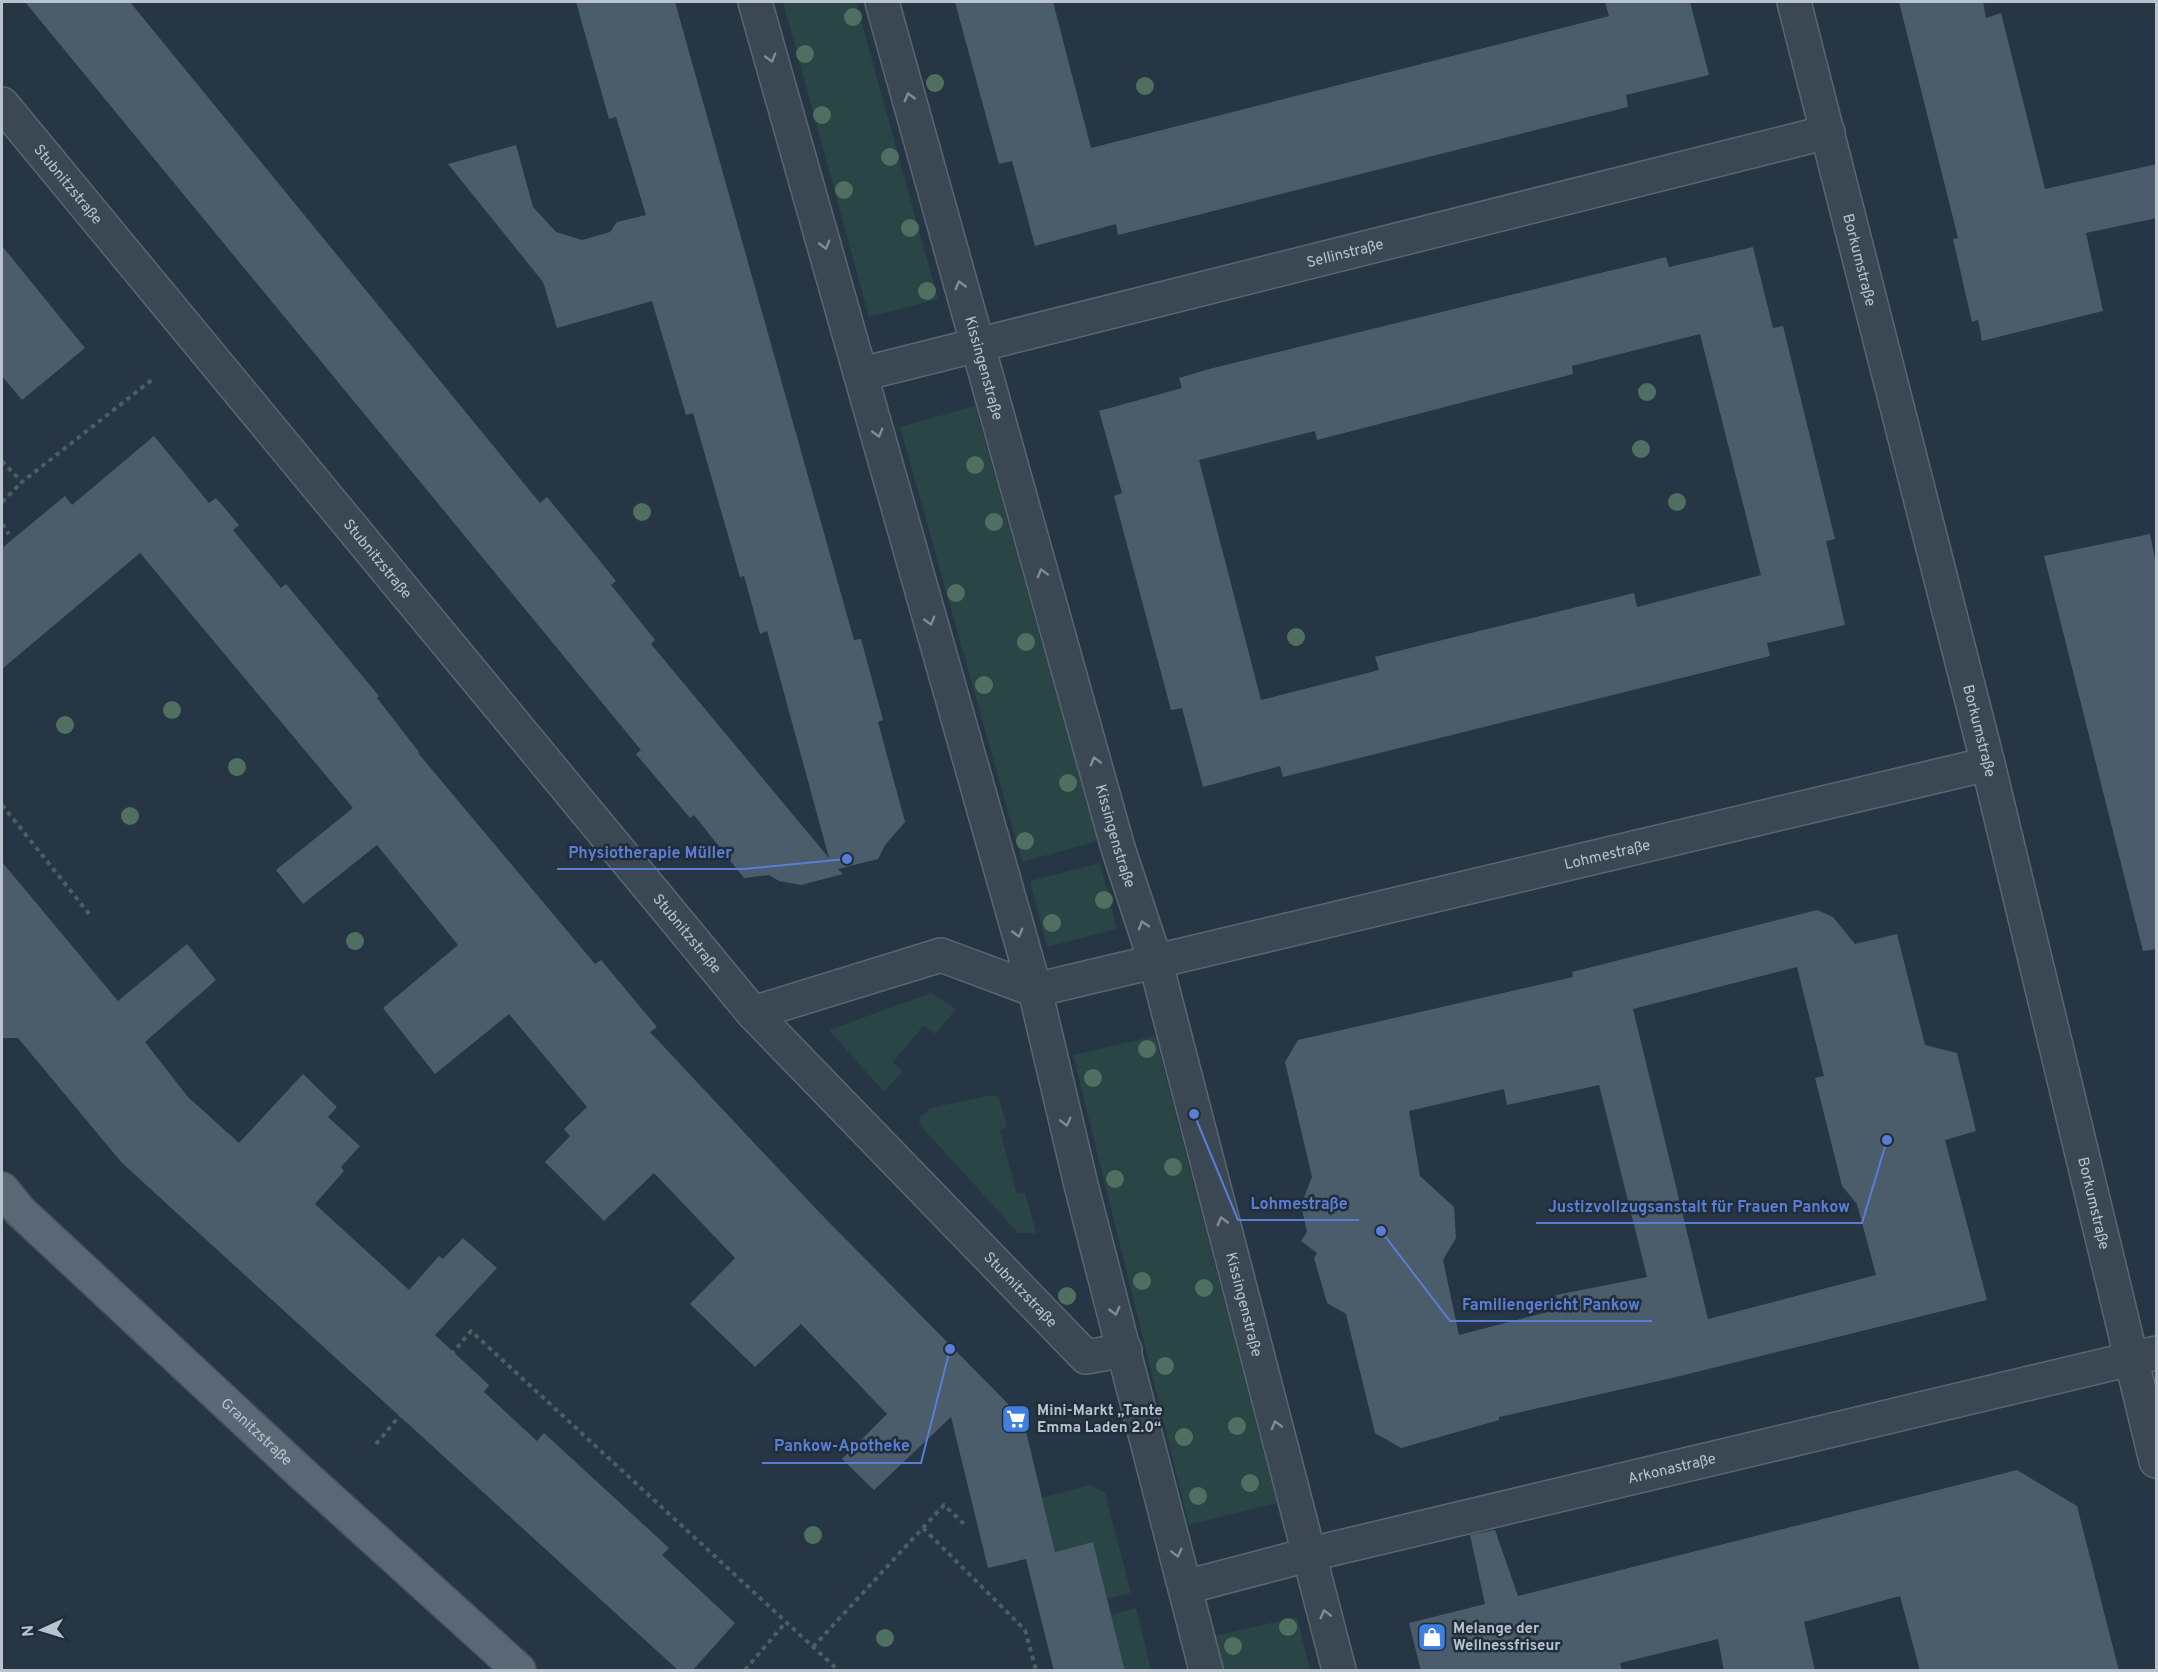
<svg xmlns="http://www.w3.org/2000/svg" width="2158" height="1672" font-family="Overpass,sans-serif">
	<rect width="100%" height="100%" fill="#273645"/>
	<!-- green -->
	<g fill="#294545">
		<polygon points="783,2 856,2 938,299 869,317"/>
		<polygon points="975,406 1098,841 1022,862 900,427"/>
		<polygon points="1100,863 1117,929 1047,947 1030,881"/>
		<polygon points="931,993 956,1009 935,1034 924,1025 893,1062 903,1071 884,1092 829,1030"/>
		<polygon points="1155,1036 1277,1503 1189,1525 1073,1055"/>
		<polygon points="992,1095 999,1097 1007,1127 1000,1130 1017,1194 1025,1192 1036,1233 1018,1233 919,1124 920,1116 931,1108"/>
		<polygon points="1090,1485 1105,1493 1131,1593 1107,1599 1093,1543 1055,1552 1041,1498"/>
		<polygon points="1136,1608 1151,1670 1125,1670 1111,1615"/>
		<polygon points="1297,1617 1310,1670 1223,1670 1214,1636"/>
	</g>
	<!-- building -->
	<g fill="#4b5c6b" fill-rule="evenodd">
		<polygon points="25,2 130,2 540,503 547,497 591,550 616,581 611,585 655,640 651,644 829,858 767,631 760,634 744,576 740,577 693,413 686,415 652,301 557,328 543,282 448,164 516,145 533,207 556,232 582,240 610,232 617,222 646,215 616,117 609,119 576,2 675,2 854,640 861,639 883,720 878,722 905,822 885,845 878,859 838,869 843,874 801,885 779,881 769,875 744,878 694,815 690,818 636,754 641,750"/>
		<polygon points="955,2 1053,2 1091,148 1609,16 1605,2 1690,2 1709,75 1626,95 1628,107 1118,235 1116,224 1035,246 1012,161 999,164"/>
		<polygon points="1899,2 1983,2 1986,18 2001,13 2045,189 2157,164 2157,218 2086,233 2103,311 1982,341 1978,320 1972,322 1953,239 1958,238"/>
		<polygon points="2,246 85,348 22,400 2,376"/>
		<path d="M1753 247 1773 328 1783 326 1835 539 1826 541 1845 625 1767 643 1770 656 1283 777 1280 766 1203 787 1182 708 1171 710 1114 496 1122 493 1099 411 1182 388 1179 378 1209 369 1666 257 1669 267ZM1700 334 1761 575 1637 607 1634 593 1422 645 1375 657 1379 670 1261 700 1199 460 1315 431 1317 440 1573 374 1572 366Z"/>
		<polygon points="154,436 209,503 216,498 239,525 233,530 281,588 286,584 379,696 377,698 419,752 418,753 595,964 601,960 657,1027 650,1032 819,1212 1023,1419 1055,1552 1093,1542 1125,1671 1054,1671 1026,1559 988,1568 951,1417 874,1490 842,1459 887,1414 801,1324 755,1367 690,1304 735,1258 654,1173 604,1221 545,1162 570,1136 564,1129 587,1107 509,1014 435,1074 383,1008 458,945 377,845 303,904 276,870 353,808 140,553 2,669 2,548 65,496 72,505"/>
		<polygon points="2150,534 2157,569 2157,949 2143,951 2044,556"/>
		<polygon points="2,862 118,1001 187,944 216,980 145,1042 188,1097 239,1143 303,1074 337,1107 328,1117 360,1146 341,1167 344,1171 315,1204 409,1290 439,1256 443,1259 463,1238 497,1268 435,1335 489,1385 484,1392 537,1441 544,1433 669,1548 662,1555 735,1623 692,1671 679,1671 122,1163 18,1038 2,1038"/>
		<path d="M1817 910 1833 917 1855 944 1897 934 1925 1045 1957 1053 1976 1131 1945 1140 1987 1300 1672 1378 1499 1417V1420L1401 1448 1375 1433 1346 1314 1327 1303 1314 1258 1317 1253 1301 1241 1307 1232 1301 1205 1312 1177 1285 1062 1298 1040 1573 977 1572 972ZM1797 967 1824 1076 1815 1078 1842 1186 1857 1204 1876 1275 1708 1319 1633 1009ZM1599 1085 1647 1277 1556 1295 1559 1309 1459 1335 1443 1260 1456 1238 1454 1207 1420 1176 1409 1111 1504 1089 1507 1105Z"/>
		<polygon points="2017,1470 2077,1506 2119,1671 1920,1671 1900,1596 1804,1622 1815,1671 1724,1671 1718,1639 1620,1663 1622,1671 1421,1671 1409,1623 1485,1604 1470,1535 1495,1530 1518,1596"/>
	</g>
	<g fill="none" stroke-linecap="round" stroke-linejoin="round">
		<!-- minor casing -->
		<g stroke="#5a6671" stroke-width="36">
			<g id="minor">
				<polyline points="755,2 1035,990 1081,1185 1206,1670"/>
				<path id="s1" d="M882 2 1118 848 1155 960 1339 1670"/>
				<path id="s2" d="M1794 2 1988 764 2156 1461"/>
				<path id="s3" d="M2 104 753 1013 1086 1357 1125 1350"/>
				<path id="s4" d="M862 374 1828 132"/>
				<path id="s5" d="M753 1013 941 955 1035 990 1988 764"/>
				<path id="s6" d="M1186 1587 1311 1554 2156 1353"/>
			</g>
		</g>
		<!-- major casing -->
		<g stroke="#45515d" stroke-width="36">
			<g id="major">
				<path id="s7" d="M2 1189 20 1211 297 1469 519 1670"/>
			</g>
		</g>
		<!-- path -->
		<g stroke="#476161" stroke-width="4" stroke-dasharray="4.5 4.5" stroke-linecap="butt">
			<polyline points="2,461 22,482 153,379"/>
			<polyline points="2,502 22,482"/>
			<polyline points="2,524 9,534"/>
			<polyline points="2,805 90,915"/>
			<polyline points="376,1444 471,1331 838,1670"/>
			<polyline points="923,1528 1025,1630 1036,1670"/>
			<polyline points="813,1647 944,1505 964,1524"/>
			<polyline points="745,1670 786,1622"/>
		</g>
		<!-- minor -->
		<use href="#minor" stroke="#3b4854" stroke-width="33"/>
		<!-- major -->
		<use href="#major" stroke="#5a6774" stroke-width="33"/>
	</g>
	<!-- trees -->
	<g fill="#4f7060">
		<circle cx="853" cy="17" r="9"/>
		<circle cx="805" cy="54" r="9"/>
		<circle cx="935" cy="83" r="9"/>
		<circle cx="1145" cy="86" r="9"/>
		<circle cx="822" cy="115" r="9"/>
		<circle cx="890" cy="157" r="9"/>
		<circle cx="844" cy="190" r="9"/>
		<circle cx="910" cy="228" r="9"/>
		<circle cx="927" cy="291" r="9"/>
		<circle cx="1647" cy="392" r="9"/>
		<circle cx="1641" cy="449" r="9"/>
		<circle cx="975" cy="465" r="9"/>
		<circle cx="1677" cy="502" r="9"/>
		<circle cx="642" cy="512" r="9"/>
		<circle cx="994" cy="522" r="9"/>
		<circle cx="956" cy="593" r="9"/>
		<circle cx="1296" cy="637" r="9"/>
		<circle cx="1026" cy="642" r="9"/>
		<circle cx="984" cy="685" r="9"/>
		<circle cx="172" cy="710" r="9"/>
		<circle cx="65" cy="725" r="9"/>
		<circle cx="237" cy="767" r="9"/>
		<circle cx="1068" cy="783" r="9"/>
		<circle cx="130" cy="816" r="9"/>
		<circle cx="1025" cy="841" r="9"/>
		<circle cx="1104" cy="900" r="9"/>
		<circle cx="1052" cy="923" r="9"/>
		<circle cx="355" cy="941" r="9"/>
		<circle cx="1147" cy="1049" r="9"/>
		<circle cx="1093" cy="1078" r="9"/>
		<circle cx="1173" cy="1167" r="9"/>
		<circle cx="1115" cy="1179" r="9"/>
		<circle cx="1142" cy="1281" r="9"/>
		<circle cx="1204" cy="1288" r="9"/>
		<circle cx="1067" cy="1296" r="9"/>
		<circle cx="1165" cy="1366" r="9"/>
		<circle cx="1237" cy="1426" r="9"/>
		<circle cx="1184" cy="1437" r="9"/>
		<circle cx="1250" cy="1483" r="9"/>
		<circle cx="1198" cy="1496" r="9"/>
		<circle cx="813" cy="1535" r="9"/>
		<circle cx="1288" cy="1627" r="9"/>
		<circle cx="885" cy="1638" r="9"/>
		<circle cx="1233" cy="1646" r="9"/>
	</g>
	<!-- one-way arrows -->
	<defs><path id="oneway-chevron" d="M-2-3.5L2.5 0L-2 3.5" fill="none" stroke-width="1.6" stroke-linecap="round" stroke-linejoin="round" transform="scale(1.5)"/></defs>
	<g stroke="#808c97">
		<use href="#oneway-chevron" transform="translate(771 58) rotate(74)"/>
		<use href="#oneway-chevron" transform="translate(909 97) rotate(-105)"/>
		<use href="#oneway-chevron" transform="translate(825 245) rotate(74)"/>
		<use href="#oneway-chevron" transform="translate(960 285) rotate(-105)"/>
		<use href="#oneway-chevron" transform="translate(878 433) rotate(74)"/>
		<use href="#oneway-chevron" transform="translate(1042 573) rotate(-106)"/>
		<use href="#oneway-chevron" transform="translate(930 621) rotate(74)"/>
		<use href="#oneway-chevron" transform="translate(1095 761) rotate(-106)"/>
		<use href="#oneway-chevron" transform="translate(1143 925) rotate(-108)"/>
		<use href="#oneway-chevron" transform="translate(1018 933) rotate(74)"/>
		<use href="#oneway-chevron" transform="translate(1066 1122) rotate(76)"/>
		<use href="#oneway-chevron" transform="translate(1222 1221) rotate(-105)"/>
		<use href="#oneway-chevron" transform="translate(1115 1311) rotate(75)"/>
		<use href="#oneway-chevron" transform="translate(1276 1425) rotate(-105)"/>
		<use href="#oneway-chevron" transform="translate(1177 1553) rotate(76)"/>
		<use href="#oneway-chevron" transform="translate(1325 1614) rotate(-104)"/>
	</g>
	<!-- icons -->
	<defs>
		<g id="supermarket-square" transform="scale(1.5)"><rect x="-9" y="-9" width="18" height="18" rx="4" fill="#3f7fe0" stroke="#202d3a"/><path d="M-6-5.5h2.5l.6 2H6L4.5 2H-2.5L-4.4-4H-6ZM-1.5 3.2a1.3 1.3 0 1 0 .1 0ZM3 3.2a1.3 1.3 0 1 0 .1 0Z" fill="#fff"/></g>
		<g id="shop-square" transform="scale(1.5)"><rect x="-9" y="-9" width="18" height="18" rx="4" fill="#3f7fe0" stroke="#202d3a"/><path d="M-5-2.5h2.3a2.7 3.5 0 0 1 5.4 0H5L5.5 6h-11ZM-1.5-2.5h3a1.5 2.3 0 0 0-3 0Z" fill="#fff"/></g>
	</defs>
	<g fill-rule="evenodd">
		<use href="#supermarket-square" x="1016" y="1419"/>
		<use href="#shop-square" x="1432" y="1637"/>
	</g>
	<g text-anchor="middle" stroke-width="5" stroke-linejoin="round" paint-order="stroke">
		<!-- street labels -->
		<g font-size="15" fill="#b9c3cd" stroke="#202d3a">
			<text dy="5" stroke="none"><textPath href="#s3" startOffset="104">Stubnitzstraße</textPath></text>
			<text dy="5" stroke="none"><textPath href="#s4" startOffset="498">Sellinstraße</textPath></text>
			<text dy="5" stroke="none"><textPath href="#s2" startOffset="266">Borkumstraße</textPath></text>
			<text dy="5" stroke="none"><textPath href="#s1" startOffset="380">Kissingenstraße</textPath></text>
			<text dy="5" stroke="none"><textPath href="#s3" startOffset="590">Stubnitzstraße</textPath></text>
			<text dy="5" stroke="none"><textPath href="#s2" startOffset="752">Borkumstraße</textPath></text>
			<text dy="5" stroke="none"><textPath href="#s1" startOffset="866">Kissingenstraße</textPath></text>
			<text dy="5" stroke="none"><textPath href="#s5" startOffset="885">Lohmestraße</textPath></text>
			<text dy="5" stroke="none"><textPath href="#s3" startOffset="1076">Stubnitzstraße</textPath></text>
			<text dy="5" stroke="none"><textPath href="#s2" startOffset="1238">Borkumstraße</textPath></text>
			<text dy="5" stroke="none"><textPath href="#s3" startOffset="1564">Stubnitzstraße</textPath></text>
			<text dy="5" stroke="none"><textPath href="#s1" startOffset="1352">Kissingenstraße</textPath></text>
			<text dy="5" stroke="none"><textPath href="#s7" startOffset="352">Granitzstraße</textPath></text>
			<text dy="5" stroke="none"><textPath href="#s6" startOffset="500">Arkonastraße</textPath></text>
		</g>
		<!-- poi labels -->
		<g font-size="15" font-weight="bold" fill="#b9c3cd" stroke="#202d3a" text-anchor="start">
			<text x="1037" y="1415">Mini-Markt „Tante<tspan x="1037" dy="17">Emma Laden 2.0“</tspan></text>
			<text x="1453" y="1633">Melange der<tspan x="1453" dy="17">Wellnessfriseur</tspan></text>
		</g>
	</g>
	<!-- callouts -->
	<path fill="none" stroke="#5b7dd4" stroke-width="2" d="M847 859L744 869H557M1194 1114L1238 1220H1359M1887 1140L1862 1223H1536M1381 1231L1450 1321H1652M950 1349L921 1463H762"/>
	<g fill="#5b7dd4" stroke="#202d3a" stroke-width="2">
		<circle cx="847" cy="859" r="6"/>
		<circle cx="1194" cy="1114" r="6"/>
		<circle cx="1887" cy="1140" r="6"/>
		<circle cx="1381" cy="1231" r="6"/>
		<circle cx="950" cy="1349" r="6"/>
	</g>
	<g font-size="16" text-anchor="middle" font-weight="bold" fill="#5b7dd4" stroke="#202d3a" stroke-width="5" stroke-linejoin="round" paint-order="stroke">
		<text x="650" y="858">Physiotherapie Müller</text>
		<text x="1299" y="1209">Lohmestraße</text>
		<text x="1699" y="1212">Justizvollzugsanstalt für Frauen Pankow</text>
		<text x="1551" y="1310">Familiengericht Pankow</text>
		<text x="842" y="1451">Pankow-Apotheke</text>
	</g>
	<!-- border -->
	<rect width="2158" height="1672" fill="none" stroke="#b9c3cd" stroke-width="6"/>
	<!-- north arrow -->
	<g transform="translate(42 1630) rotate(266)" stroke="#202d3a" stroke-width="4.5" paint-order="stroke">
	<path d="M0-4.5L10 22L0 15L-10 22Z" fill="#b9c3cd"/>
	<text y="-9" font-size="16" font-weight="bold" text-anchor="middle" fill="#b9c3cd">N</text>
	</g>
</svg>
